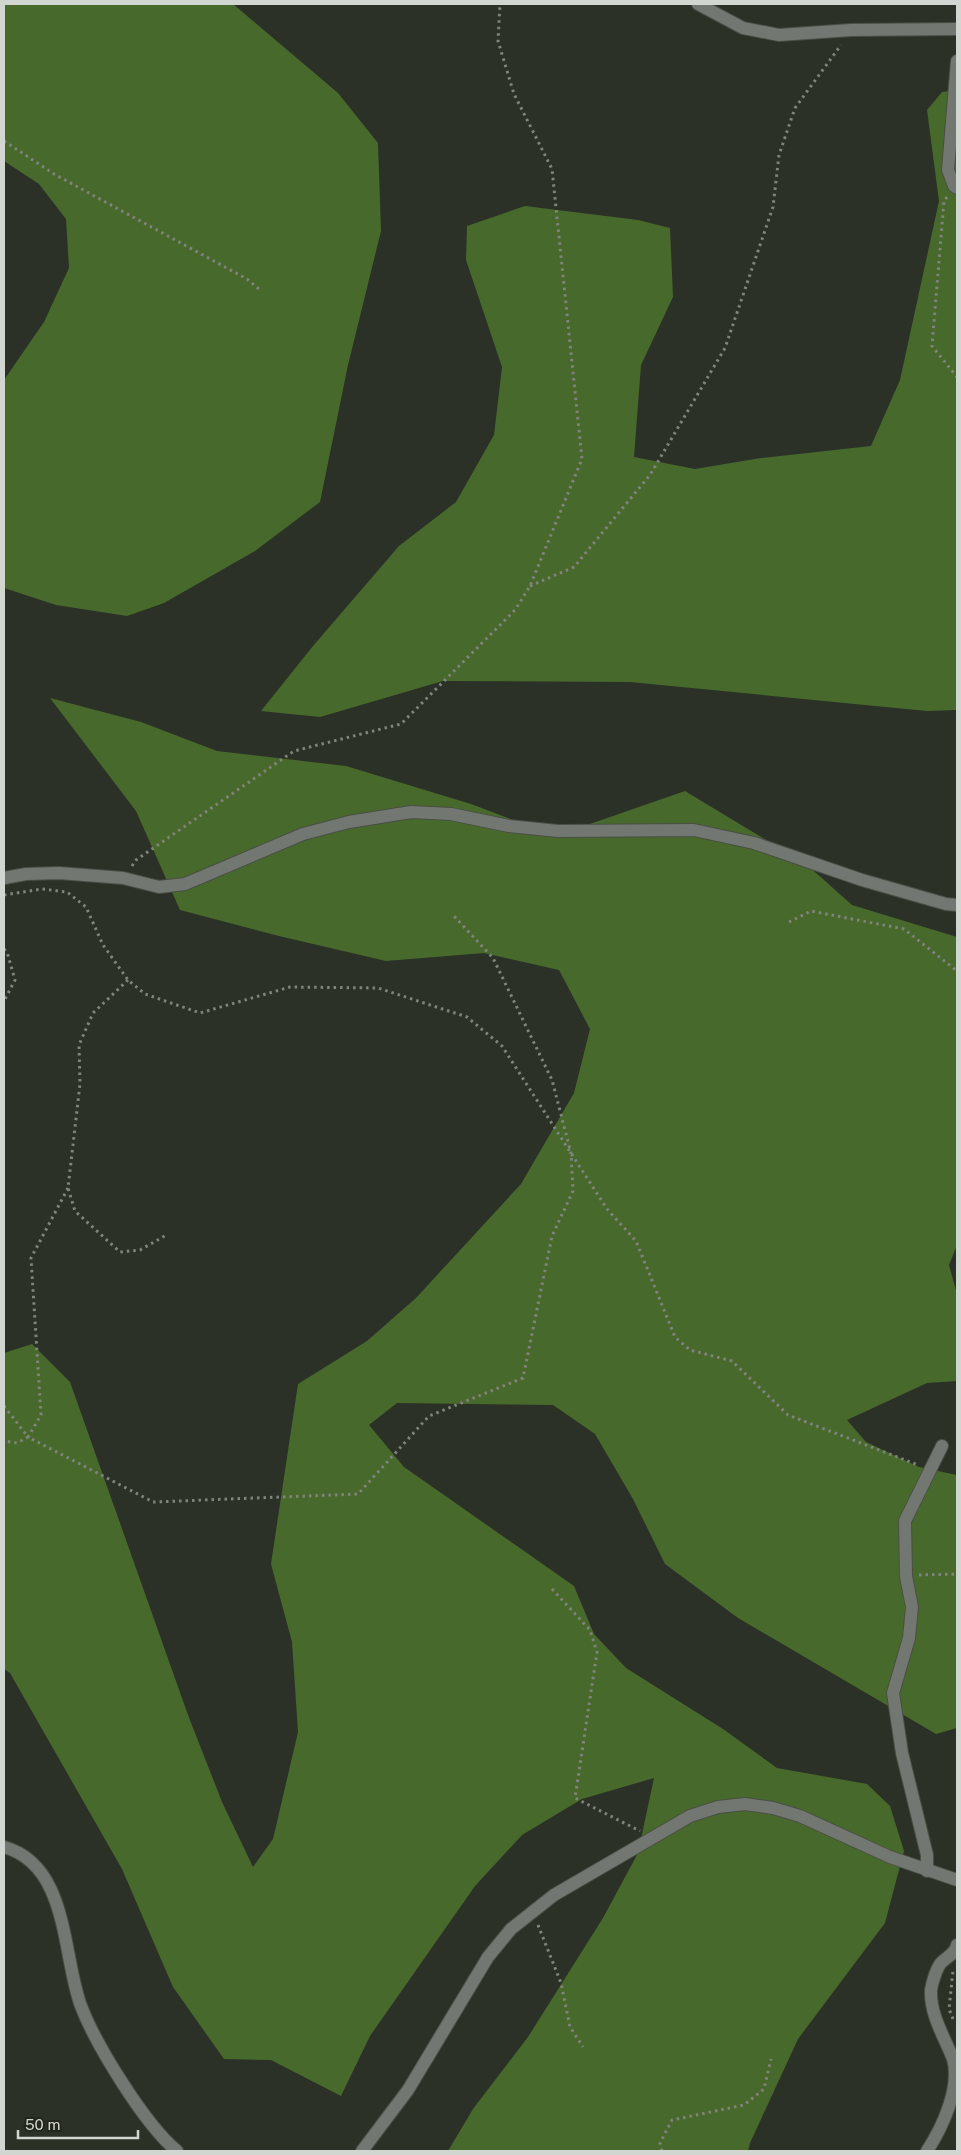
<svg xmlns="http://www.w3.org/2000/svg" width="961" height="2155" font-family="'Public Sans',sans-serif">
	<rect width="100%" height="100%" fill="#2b3127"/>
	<!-- forest -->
	<g fill="#48692c">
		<polygon points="4,4 233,4 338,93 378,143 381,231 348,365 320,502 255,551 164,603 127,616 56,605 4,588 4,380 44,322 69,268 66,219 39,184 4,161"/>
		<polygon points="957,90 957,710 927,711 630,682 443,681 320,717 261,711 313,646 399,546 456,502 494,435 502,367 466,260 467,226 525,206 638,220 670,228 673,297 641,365 634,457 695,469 761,458 871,446 900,380 939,201 927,110 942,92"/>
		<polygon points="50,698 141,722 217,751 346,766 471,804 529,826 587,825 685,791 806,864 852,905 957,937 957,1245 949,1265 957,1294 957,1381 927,1383 847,1420 866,1442 919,1467 957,1475 957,1728 936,1734 738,1618 665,1564 633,1499 595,1434 553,1405 397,1403 369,1425 404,1467 574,1586 594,1634 626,1668 723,1729 777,1768 867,1784 890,1806 904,1851 885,1923 798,2039 750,2143 748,2151 448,2151 473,2109 528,2037 603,1918 638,1853 654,1778 582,1799 522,1835 475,1886 370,2036 341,2096 271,2060 224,2059 173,1987 122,1869 10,1673 4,1669 4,1353 32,1344 70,1382 188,1715 222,1802 253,1867 273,1839 298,1732 292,1642 271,1564 298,1384 367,1341 416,1298 521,1184 574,1093 590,1029 559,970 484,953 386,961 279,936 180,910 136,811"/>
	</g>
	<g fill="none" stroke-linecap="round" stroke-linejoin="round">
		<!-- minor casing -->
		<g stroke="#494f45" stroke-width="14">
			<g id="minor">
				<polyline points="698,4 743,28 779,35 851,30 957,29"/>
				<polyline points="957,61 948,170 954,186 957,188"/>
				<polyline points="4,878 26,874 59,873 123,878 159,887 185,884 303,834 349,822 411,812 451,814 509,826 558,831 694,830 754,843 862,880 946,904 957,905"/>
				<path d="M4 1847C69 1865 62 1955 81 2006 96 2045 145 2125 177 2151"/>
				<polyline points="927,1871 927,1855 902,1753 893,1693 909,1638 912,1607 906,1576 905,1521 942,1446"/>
				<polyline points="362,2151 408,2090 488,1957 511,1929 554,1895 690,1816 718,1807 745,1804 773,1808 800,1816 890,1857 957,1880"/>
				<path d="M927 2151C942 2128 961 2088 953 2059 944 2036 930 2015 931 1990 932 1983 937 1966 942 1962 948 1956 955 1954 957 1945"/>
			</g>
		</g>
		<!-- path -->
		<g stroke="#7f847c" stroke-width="3" stroke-dasharray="2.5 4" stroke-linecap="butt">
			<polyline points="4,141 54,174 247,279 259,289"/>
			<polyline points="947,197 944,201 932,346 957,377"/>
			<polyline points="530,586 574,567 650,475 725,348 773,207 779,155 795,108 841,45"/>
			<polyline points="132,866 136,860 294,751 401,724 515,610 530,586 582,459 552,169 514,94 498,41 500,4"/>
			<polyline points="4,895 42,889 67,892 86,907 103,945 128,980 145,994 200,1013 290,987 378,988 467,1017 502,1046 607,1209 636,1241 675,1337 690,1350 732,1361 788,1415 918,1465"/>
			<polyline points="789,922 811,911 904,929 957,971"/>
			<polyline points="4,949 7,952 15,980 4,1001"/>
			<polyline points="128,980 93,1013 79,1045 80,1084 68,1188 75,1211 120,1252 140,1250 168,1234"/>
			<polyline points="68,1188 31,1258 41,1415 28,1437 153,1502 358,1494 429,1416 523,1378 552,1236 573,1191 571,1153 552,1080 493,958 453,915"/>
			<polyline points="4,1406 28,1437 17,1443 4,1441"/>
			<polyline points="919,1575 957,1574"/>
			<polyline points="552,1589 590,1630 597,1652 575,1798 640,1831"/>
			<polyline points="538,1925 561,1983 570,2027 583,2047"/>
			<polyline points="953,2019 949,2009 953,1971"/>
			<polyline points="662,2151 660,2143 672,2120 744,2105 764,2089 771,2059"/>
		</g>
		<!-- minor -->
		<use href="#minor" stroke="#737771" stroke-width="12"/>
	</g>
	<!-- border -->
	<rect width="961" height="2155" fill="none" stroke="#d2d6d0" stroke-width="10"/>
	<!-- scale -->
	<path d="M18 2130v8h120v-8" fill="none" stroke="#d2d6d0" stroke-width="2.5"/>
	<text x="25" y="2130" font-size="15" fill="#d2d6d0" stroke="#22271e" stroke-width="4" paint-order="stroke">50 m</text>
</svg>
